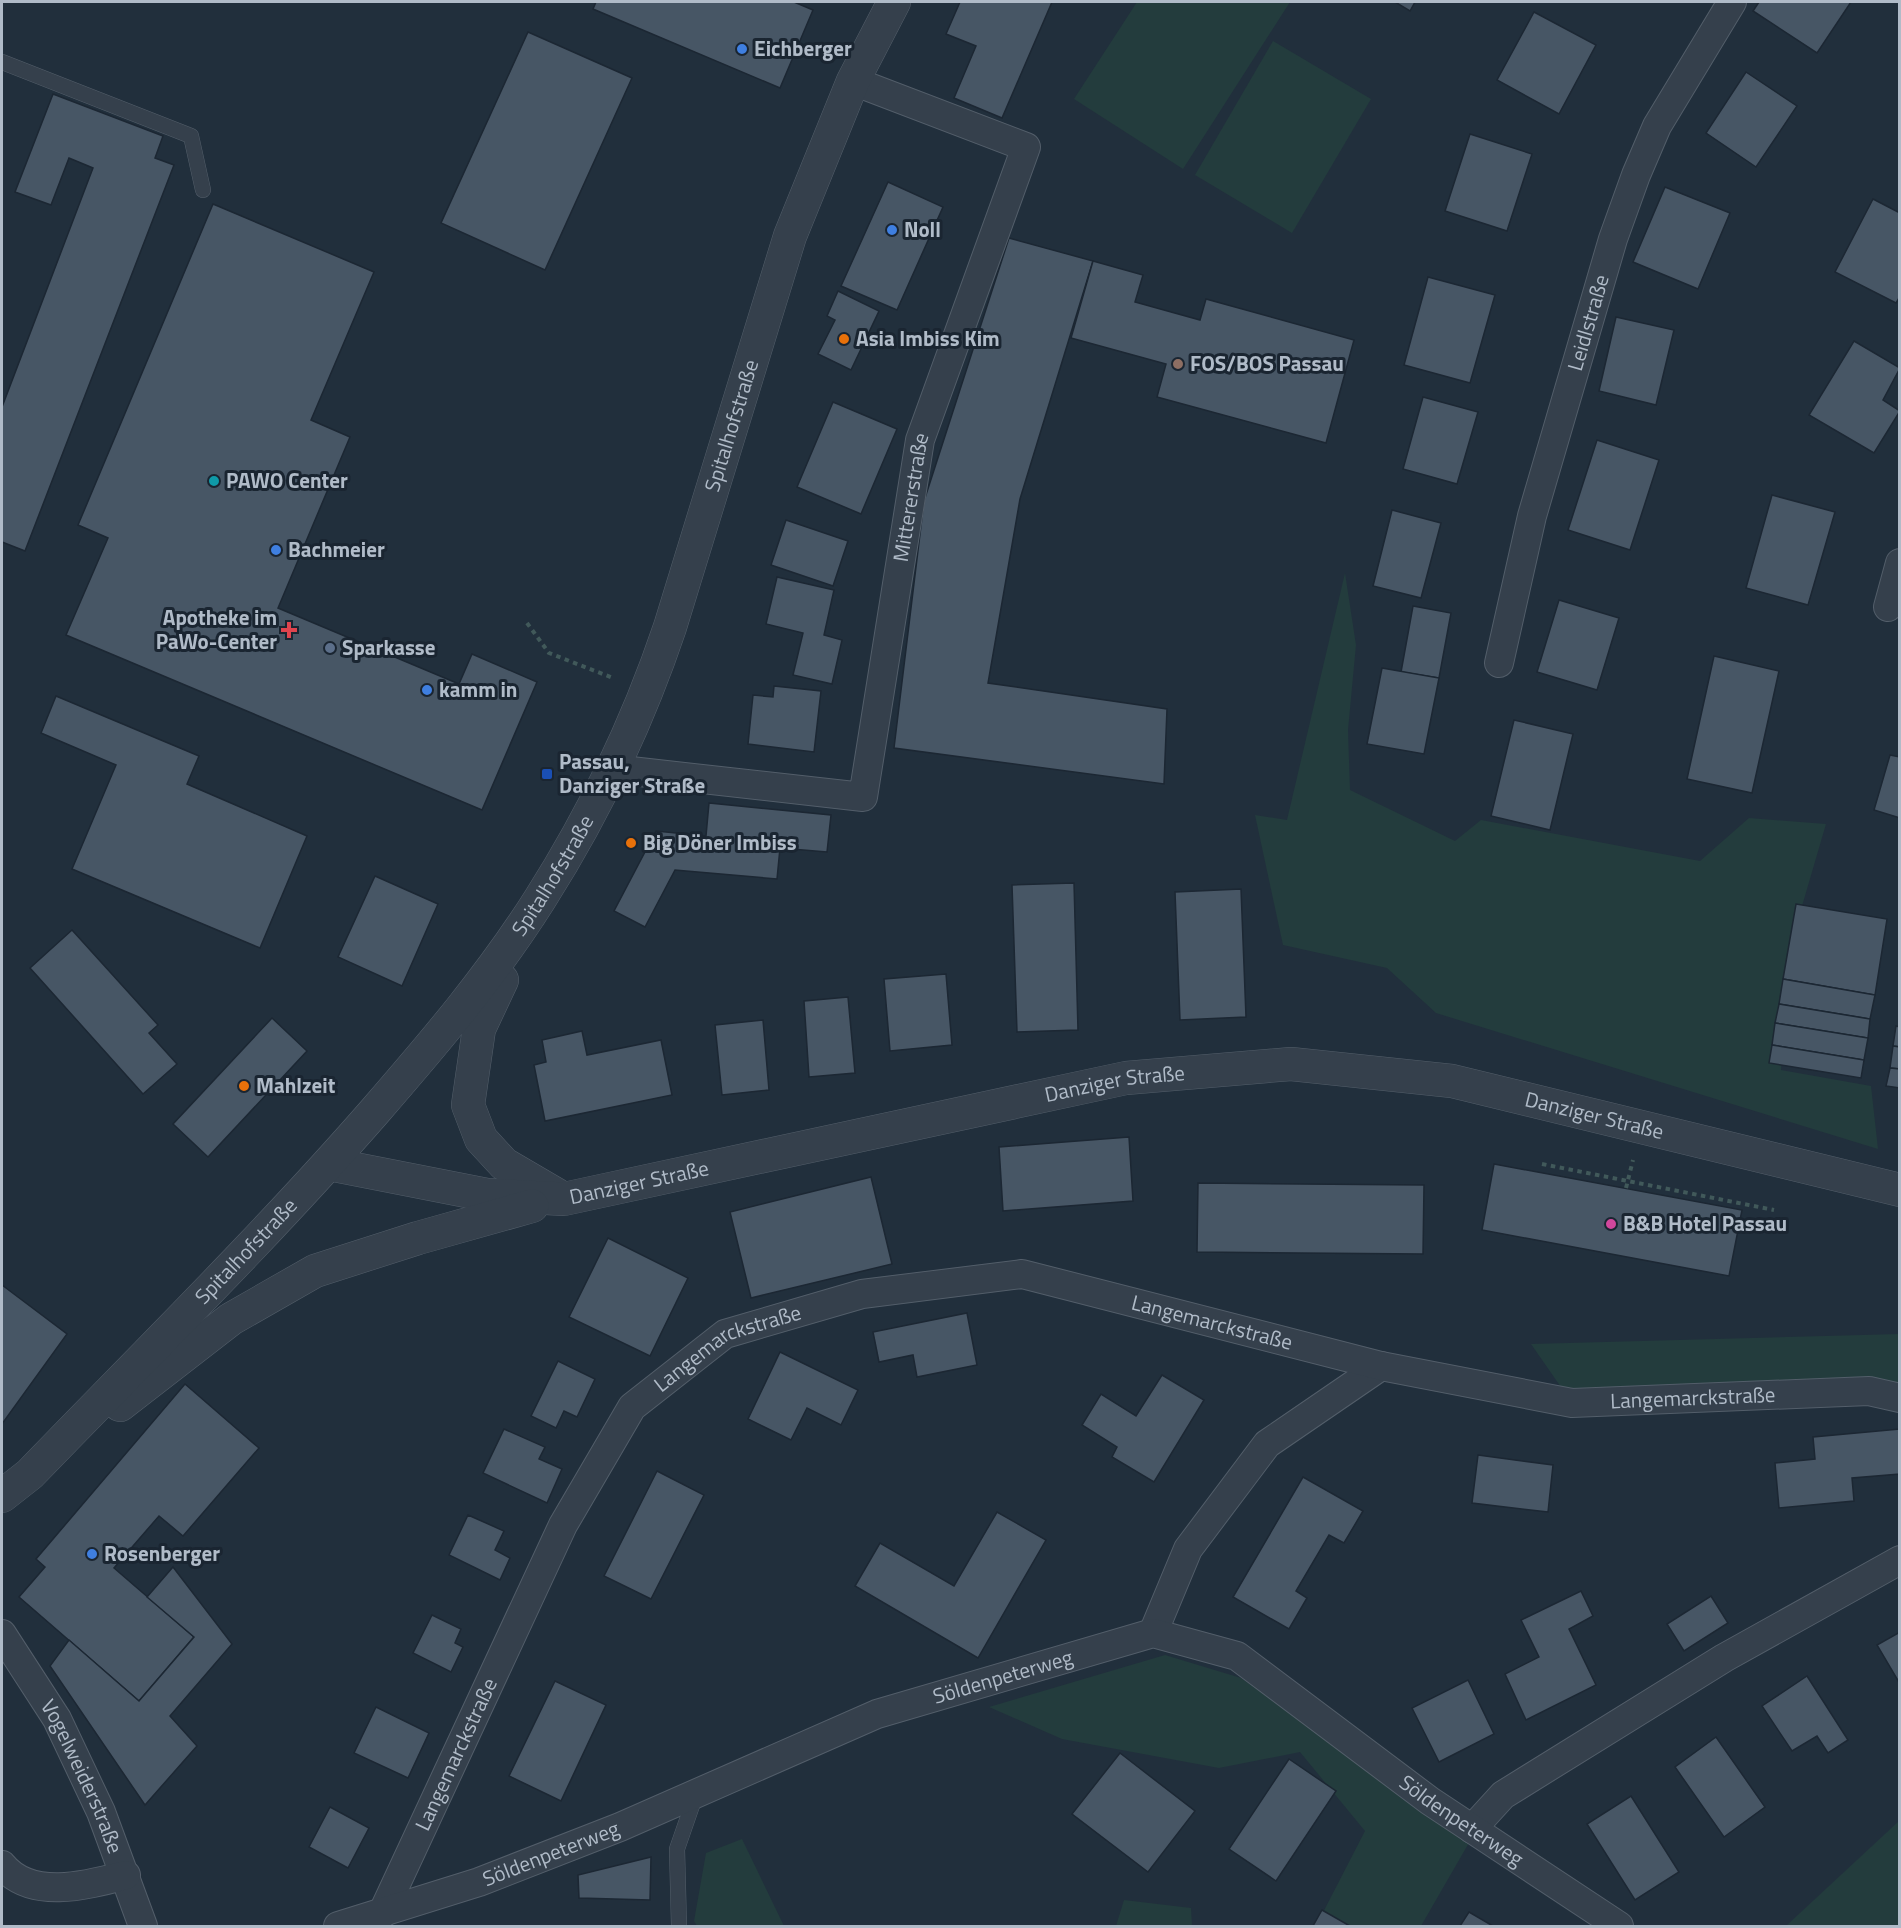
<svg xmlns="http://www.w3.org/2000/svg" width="1901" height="1928" font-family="'Titillium Web',sans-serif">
	<rect width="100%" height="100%" fill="#212f3c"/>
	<!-- green -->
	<g fill="#233c3d">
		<polygon points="1137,2 1290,2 1183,169 1074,99"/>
		<polygon points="1273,41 1371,99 1292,233 1195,175"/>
		<polygon points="1345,573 1356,645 1348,730 1350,790 1455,841 1481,820 1700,861 1749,818 1826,824 1788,954 1781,1070 1871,1086 1878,1149 1436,1013 1387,968 1283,945 1255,815 1287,820"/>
		<polygon points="1899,1334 1899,1398 1572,1403 1531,1344"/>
		<polygon points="1165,1655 1241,1678 1470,1841 1421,1926 1316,1926 1365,1831 1300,1752 1219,1768 1062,1739 989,1707"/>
		<polygon points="1899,1821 1899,1926 1786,1926"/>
		<polygon points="742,1839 784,1926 697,1926 694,1921 706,1853"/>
		<polygon points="1124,1900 1191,1908 1192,1926 1116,1926"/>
	</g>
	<!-- building -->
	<g fill="#475665" stroke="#1c2733" stroke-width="1.5">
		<polygon points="596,2 794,2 813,10 780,88 593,9"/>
		<polygon points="960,2 1052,2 1002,118 954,98 976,46 946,34"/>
		<polygon points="1395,2 1415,2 1410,11"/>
		<polygon points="1759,2 1851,2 1817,53 1753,11"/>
		<polygon points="1534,12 1596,45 1559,114 1497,80"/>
		<polygon points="528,32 632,78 545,270 441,223"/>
		<polygon points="1746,72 1797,106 1756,167 1706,133"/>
		<polygon points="53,94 163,136 155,158 174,165 25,551 2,542 2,407 93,168 69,158 51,205 15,192"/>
		<polygon points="1470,134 1532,154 1507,231 1445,211"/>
		<polygon points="888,182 943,207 897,310 841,286"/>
		<polygon points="1665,187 1730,213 1698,289 1633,262"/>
		<polygon points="1873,199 1900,213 1900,296 1896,303 1835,272"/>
		<polygon points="213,204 374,272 311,420 350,437 278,608 459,684 472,654 537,682 482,810 66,635 108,538 78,525"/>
		<polygon points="1009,238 1093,261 1020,499 988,683 1167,709 1164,784 894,748 924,501"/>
		<polygon points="1093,261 1143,275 1135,302 1200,320 1206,299 1354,340 1326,443 1157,397 1166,364 1071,338"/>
		<polygon points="1428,277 1495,295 1470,383 1404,365"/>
		<polygon points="838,291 879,311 851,370 818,354 835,320 827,316"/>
		<polygon points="1616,317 1674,330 1656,405 1599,391"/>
		<polygon points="1854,341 1900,368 1883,400 1900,411 1874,453 1809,415"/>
		<polygon points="1423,397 1478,412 1457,484 1403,469"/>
		<polygon points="833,402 897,429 861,514 797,487"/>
		<polygon points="1597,440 1659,460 1630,550 1568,530"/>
		<polygon points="1772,495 1835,512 1808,605 1746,588"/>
		<polygon points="1392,510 1441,523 1421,598 1373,586"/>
		<polygon points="786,520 848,541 833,586 771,565"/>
		<polygon points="777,577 834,590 824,635 842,640 832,684 793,675 803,633 766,624"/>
		<polygon points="1559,600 1619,618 1597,690 1537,672"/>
		<polygon points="1413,606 1451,613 1439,678 1401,672"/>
		<polygon points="1714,656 1779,671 1752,793 1687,779"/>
		<polygon points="1382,668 1439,678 1424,754 1367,744"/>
		<polygon points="774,686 821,691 814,752 748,744 753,695 773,697"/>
		<polygon points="56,696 199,756 187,784 307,836 260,948 72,869 116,765 41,733"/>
		<polygon points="1514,720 1573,734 1550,830 1491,816"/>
		<polygon points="1890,755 1900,757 1900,818 1874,810"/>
		<polygon points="709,803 831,815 827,852 780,848 777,879 675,870 645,927 614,911 656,831 706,836"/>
		<polygon points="375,876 438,904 402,986 338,957"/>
		<polygon points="1074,883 1078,1030 1017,1032 1012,885"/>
		<polygon points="1241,889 1246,1017 1180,1020 1175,892"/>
		<polygon points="1796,904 1887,919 1875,995 1783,979"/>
		<polygon points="72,930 158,1025 149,1033 177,1064 143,1094 30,968"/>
		<polygon points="946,974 952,1045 890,1051 884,979"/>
		<polygon points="1783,979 1875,995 1870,1019 1779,1004"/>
		<polygon points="848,997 855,1073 809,1077 804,1001"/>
		<polygon points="1779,1004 1870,1019 1868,1038 1775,1023"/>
		<polygon points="272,1018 307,1051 208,1157 173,1124"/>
		<polygon points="763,1020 769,1090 722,1095 715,1025"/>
		<polygon points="1775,1023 1868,1038 1864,1060 1772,1045"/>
		<polygon points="1896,1026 1900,1027 1900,1047 1893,1046"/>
		<polygon points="582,1031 587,1055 661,1040 672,1095 545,1121 534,1065 546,1062 542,1040"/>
		<polygon points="1772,1045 1864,1060 1861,1078 1769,1063"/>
		<polygon points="1893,1046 1900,1047 1900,1069 1890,1068"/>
		<polygon points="1890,1068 1900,1069 1900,1088 1886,1086"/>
		<polygon points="1129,1137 1133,1201 1003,1211 999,1147"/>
		<polygon points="1494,1164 1742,1210 1729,1276 1482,1230"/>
		<polygon points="871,1177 892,1264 751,1298 730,1212"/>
		<polygon points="1198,1183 1424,1185 1423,1254 1197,1252"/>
		<polygon points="608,1238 688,1278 650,1356 569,1317"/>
		<polygon points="2,1285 67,1334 2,1424"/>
		<polygon points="967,1313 977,1365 917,1377 913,1355 879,1362 873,1332"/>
		<polygon points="780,1352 858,1390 841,1425 807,1408 791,1440 748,1419"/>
		<polygon points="558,1361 595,1379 577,1417 564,1411 556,1428 531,1416"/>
		<polygon points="1162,1375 1204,1400 1154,1482 1112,1457 1117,1447 1082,1425 1101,1394 1136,1416"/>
		<polygon points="185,1384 259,1448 183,1536 159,1516 114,1568 194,1637 139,1701 19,1597 45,1567 36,1559"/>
		<polygon points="504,1429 545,1447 539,1459 562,1469 547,1503 483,1473"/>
		<polygon points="1900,1429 1900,1474 1852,1478 1854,1501 1779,1508 1775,1463 1815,1459 1813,1437"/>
		<polygon points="1478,1455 1553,1465 1548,1512 1472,1503"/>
		<polygon points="657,1471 704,1495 651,1599 604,1576"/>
		<polygon points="1303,1477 1363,1511 1344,1543 1329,1535 1296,1591 1307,1598 1289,1629 1233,1597"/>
		<polygon points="997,1512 1046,1540 978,1658 855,1586 880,1543 954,1586"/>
		<polygon points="468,1515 504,1531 495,1550 510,1558 500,1580 449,1555"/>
		<polygon points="173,1567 232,1644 170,1716 197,1746 145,1805 50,1666 69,1640 139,1701 194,1637 147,1597"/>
		<polygon points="1581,1591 1593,1616 1569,1629 1596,1685 1526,1720 1505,1674 1539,1657 1521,1620"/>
		<polygon points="1711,1596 1728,1623 1684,1651 1667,1624"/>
		<polygon points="432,1615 461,1629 455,1643 463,1647 451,1672 413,1653"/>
		<polygon points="1900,1632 1900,1684 1877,1645"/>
		<polygon points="1807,1676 1848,1740 1828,1753 1817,1736 1792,1751 1762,1706"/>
		<polygon points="1468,1680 1494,1734 1439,1762 1412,1708"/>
		<polygon points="555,1681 606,1705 561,1801 509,1776"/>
		<polygon points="376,1707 429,1733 408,1778 354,1753"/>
		<polygon points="1716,1737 1765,1807 1724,1837 1675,1767"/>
		<polygon points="1120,1753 1195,1811 1148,1872 1072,1814"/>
		<polygon points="1289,1759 1336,1791 1276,1881 1229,1849"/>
		<polygon points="1631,1796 1679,1872 1635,1900 1587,1824"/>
		<polygon points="330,1807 369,1828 348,1868 309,1847"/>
		<polygon points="651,1857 650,1900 579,1898 578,1875"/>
		<polygon points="1322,1910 1350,1926 1313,1926"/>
		<polygon points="1469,1912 1493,1926 1460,1926"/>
	</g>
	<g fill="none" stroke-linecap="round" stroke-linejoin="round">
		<!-- service casing -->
		<g stroke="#535e6a" stroke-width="16">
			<g id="service">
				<polyline points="2,62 191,136 203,190"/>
				<polyline points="679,1926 677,1849 696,1794"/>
			</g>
		</g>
		<!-- minor casing -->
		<g stroke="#535e6a" stroke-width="30">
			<g id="minor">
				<polyline points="1888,607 1900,563"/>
				<path id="s1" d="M1499 663 1532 516 1613 239 1636 175 1657 126 1732 2"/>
				<path id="s2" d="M613 769 863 797 920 440 1026 147 853 81"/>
				<polyline points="1153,1633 1188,1549 1267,1444 1381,1366"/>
				<path id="s3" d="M2 1634 57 1719 101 1812 143 1926"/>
				<polyline points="1472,1829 1503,1795 1724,1658 1900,1560"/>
				<path d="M2 1865C31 1901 88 1885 126 1875"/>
				<path id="s4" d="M382 1914 563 1525 632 1407 725 1334 862 1294 1022 1274 1381 1366 1572 1403 1869 1391 1900 1398"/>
				<path id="s5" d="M338 1926 479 1882 620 1827 877 1714 1153 1633 1237 1656 1430 1801 1619 1926"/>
			</g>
		</g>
		<!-- tertiary casing -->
		<g stroke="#535e6a" stroke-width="34">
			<g id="tertiary">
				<polyline points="502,980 479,1029 468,1105 481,1139 504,1164 557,1195"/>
				<path id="s6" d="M329 1164 487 1195 564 1199 1126 1078 1291 1064 1452 1081 1900 1190"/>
				<polyline points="120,1405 231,1319 315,1271 418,1238 532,1206"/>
				<path id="s7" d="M2 1496 30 1474C146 1354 265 1237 375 1111 434 1043 492 975 540 899 594 814 638 722 670 627L790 236 853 81 894 2"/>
			</g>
		</g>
		<!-- path -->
		<g stroke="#41595a" stroke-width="4" stroke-dasharray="4.5 4.5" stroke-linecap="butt">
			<polyline points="527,623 549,653 613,678"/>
			<polyline points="1542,1164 1774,1210"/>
			<polyline points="1626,1188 1633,1160"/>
		</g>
		<!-- service -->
		<use href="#service" stroke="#35404c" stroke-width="15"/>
		<!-- minor -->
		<use href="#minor" stroke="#35404c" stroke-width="28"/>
		<!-- tertiary -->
		<use href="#tertiary" stroke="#35404c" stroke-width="33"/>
	</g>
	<!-- markers -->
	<g fill="#3f7fe0" stroke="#1a2531" stroke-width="2">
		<circle cx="742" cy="49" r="6"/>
		<circle cx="892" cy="230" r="6"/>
		<circle cx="276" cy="550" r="6"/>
		<circle cx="427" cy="690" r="6"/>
		<circle cx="92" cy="1554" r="6"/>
	</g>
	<g fill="#e8710a" stroke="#1a2531" stroke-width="2">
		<circle cx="844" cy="339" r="6"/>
		<circle cx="631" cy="843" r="6"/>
		<circle cx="244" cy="1086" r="6"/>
	</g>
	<circle fill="#8d6e63" stroke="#1a2531" stroke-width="2" cx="1178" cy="364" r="6"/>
	<circle fill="#0f9aa8" stroke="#1a2531" stroke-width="2" cx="214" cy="481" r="6"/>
	<path fill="#e0444e" stroke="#1a2531" stroke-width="2" d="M286 621h6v6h6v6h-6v6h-6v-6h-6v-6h6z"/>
	<circle fill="#5c6f8a" stroke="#1a2531" stroke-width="2" cx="330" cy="648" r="6"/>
	<rect fill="#1a4fb4" stroke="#1a2531" stroke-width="2" x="541" y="768" width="12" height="12" rx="3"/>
	<circle fill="#d1479c" stroke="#1a2531" stroke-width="2" cx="1611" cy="1224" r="6"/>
	<g text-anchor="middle" stroke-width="6" stroke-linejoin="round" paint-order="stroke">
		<!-- poi labels -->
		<g font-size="21" font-weight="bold" fill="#b0bbc8" stroke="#1a2531" text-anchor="start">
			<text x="754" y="56">Eichberger</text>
			<text x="904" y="237">Noll</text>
			<text x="856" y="346">Asia Imbiss Kim</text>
			<text x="1190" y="371">FOS/BOS Passau</text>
			<text x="226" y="488">PAWO Center</text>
			<text x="288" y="557">Bachmeier</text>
			<text x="277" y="625" text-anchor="end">Apotheke im<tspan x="277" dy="24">PaWo-Center</tspan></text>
			<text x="342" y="655">Sparkasse</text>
			<text x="439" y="697">kamm in</text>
			<text x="559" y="769">Passau,<tspan x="559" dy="24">Danziger Straße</tspan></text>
			<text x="643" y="850">Big Döner Imbiss</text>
			<text x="256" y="1093">Mahlzeit</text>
			<text x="1623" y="1231">B&amp;B Hotel Passau</text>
			<text x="104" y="1561">Rosenberger</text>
		</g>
		<!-- street labels -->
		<g font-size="21" fill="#b0bbc8" stroke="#1a2531">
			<text dy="7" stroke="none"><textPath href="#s1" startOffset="352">Leidlstraße</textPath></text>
			<text dy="7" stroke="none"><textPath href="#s7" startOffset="1318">Spitalhofstraße</textPath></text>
			<text dy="7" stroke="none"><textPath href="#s2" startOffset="555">Mittererstraße</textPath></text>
			<text dy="7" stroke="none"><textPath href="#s7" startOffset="832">Spitalhofstraße</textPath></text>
			<text dy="7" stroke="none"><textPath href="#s6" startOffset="801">Danziger Straße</textPath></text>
			<text dy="7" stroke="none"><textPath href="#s6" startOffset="1287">Danziger Straße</textPath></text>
			<text dy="7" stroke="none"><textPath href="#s6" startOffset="315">Danziger Straße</textPath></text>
			<text dy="7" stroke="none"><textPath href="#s7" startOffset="346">Spitalhofstraße</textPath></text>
			<text dy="7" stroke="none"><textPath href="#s4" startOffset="1184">Langemarckstraße</textPath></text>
			<text dy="7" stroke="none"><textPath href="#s4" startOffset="680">Langemarckstraße</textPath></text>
			<text dy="7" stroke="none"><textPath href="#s4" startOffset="1674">Langemarckstraße</textPath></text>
			<text dy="7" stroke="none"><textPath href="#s5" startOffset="711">Söldenpeterweg</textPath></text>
			<text dy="7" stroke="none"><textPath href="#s4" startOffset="176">Langemarckstraße</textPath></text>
			<text dy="7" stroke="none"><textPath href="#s3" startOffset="164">Vogelweiderstraße</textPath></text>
			<text dy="7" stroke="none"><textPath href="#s5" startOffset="1233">Söldenpeterweg</textPath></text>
			<text dy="7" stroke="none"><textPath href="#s5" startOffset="225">Söldenpeterweg</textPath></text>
		</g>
	</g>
	<!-- border -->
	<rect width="1901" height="1928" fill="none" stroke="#b0bbc8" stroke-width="6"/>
</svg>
